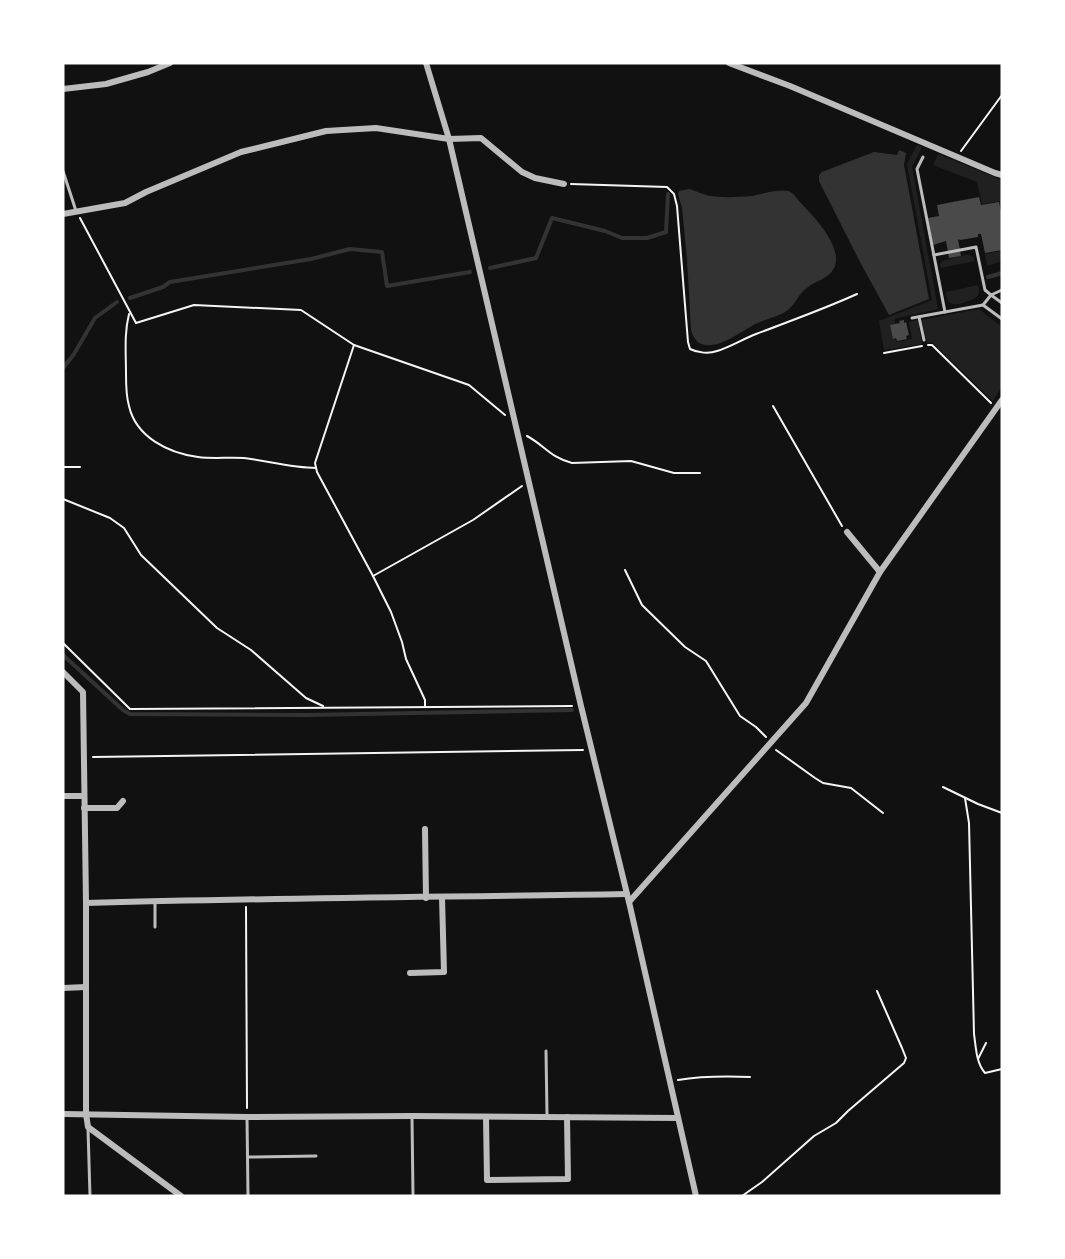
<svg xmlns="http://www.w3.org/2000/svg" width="1065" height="1259" font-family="'Nunito Sans',sans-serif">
	<rect width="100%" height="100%" fill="#111"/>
	<!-- green -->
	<g fill="#202020">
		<polygon points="917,145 922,147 912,167 938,309 894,319 895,324 890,325 893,339 895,339 896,342 912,339 909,322 918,320 922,344 884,350 879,321 932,300 907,164"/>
		<polygon points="938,154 1002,180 1002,204 1000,204 1000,201 982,204 977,182 933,165"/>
		<polygon points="1002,251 1002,261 987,266 985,254"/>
		<polygon points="965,255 970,255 973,257 975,261 941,268 940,264 942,261"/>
		<path d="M978 285 979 290 978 296C973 300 954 308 949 302 947 300 946 294 946 292Z"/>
		<polygon points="979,309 1002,327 1002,386 993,401 932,342 927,343 922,320"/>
	</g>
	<!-- water -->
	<g fill="#333">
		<polygon points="899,150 906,153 904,165 929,299 889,315 859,260 819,181 819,175 822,172 874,152 897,155"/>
		<path d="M689 189C696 191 704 195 711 196 724 198 739 197 752 196 762 194 784 187 792 193 795 195 796 198 798 200 812 215 842 244 835 266 830 279 816 280 807 288 799 293 796 303 789 309 781 316 769 318 760 322 745 328 722 348 705 345 697 344 693 337 691 330L687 259 682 208 678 194 679 191Z"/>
	</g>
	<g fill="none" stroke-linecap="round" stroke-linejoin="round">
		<!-- stream -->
		<g stroke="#333" stroke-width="4">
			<polyline points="490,268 536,258 552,218 605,231 622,238 647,238 666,232 668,194"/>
			<polyline points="988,277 1002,273"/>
			<polyline points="130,298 163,287 170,282 311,259 350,249 382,252 387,286 470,272"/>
			<polyline points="63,368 74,354 95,318 117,302"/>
			<polyline points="63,655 123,710 130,714 306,715 572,710"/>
		</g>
	</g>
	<!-- building -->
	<g fill="#4a4a4a">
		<polygon points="979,197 981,205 999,202 1002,216 1002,250 985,253 981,234 978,234 978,237 960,240 958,239 961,256 949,258 946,241 933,245 928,218 939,216 937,205"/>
		<polygon points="904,320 904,323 906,322 909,335 906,336 907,339 897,341 896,338 893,339 890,325 900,323 899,321"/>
	</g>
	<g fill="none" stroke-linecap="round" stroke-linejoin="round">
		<!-- path -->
		<g stroke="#f5f5f5" stroke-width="2">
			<polyline points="961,151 1002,95"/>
			<path d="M571 184 667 187 674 194 677 206 688 342 690 349C698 353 709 354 717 351 730 347 743 339 756 334 790 321 824 309 857 294"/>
			<polyline points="80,218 136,323 194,305 301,310 354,345 469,385 505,415"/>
			<path d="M129 314C124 334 126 353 126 374 126 384 126 396 129 406 136 437 168 453 198 457 213 459 228 457 244 458 268 461 292 468 316 468"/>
			<polyline points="354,345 315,463 317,472 373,576 391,612 402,642 406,659 425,700 425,707"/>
			<polyline points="928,345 932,345 991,403"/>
			<polyline points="884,353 922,346"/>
			<polyline points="773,406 842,526"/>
			<path d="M527 436C544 445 551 458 572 463L631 461 674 473H700"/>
			<polyline points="63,467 80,467"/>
			<polyline points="63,499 110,518 124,528 141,555 217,628 251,650 306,698 323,706"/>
			<polyline points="625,570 642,605 685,647 706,661 740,716 756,727 766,737"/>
			<polyline points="373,576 473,520 522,486"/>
			<polyline points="63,643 130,709 572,706"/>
			<polyline points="776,750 815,778 823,783 851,788 883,813"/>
			<polyline points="93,757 583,750"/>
			<polyline points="943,787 978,804 1002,813"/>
			<path d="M965 798 969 823 974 1034C976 1047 976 1063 985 1073L1002 1069"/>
			<polyline points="246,907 247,1108"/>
			<polyline points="978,1059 986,1043"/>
			<path d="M678 1080C702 1076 725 1076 750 1077"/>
			<polyline points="742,1196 762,1182 814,1136 836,1123 848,1111 904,1063 906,1058 902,1048 877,991"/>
		</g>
		<!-- service -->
		<g stroke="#bcbcbc" stroke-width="3">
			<polyline points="923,157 917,169 945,312"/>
			<polyline points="63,171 76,211"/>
			<polyline points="934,255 976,247 985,290 991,295 1002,290"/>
			<polyline points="1002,303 991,295 983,305 1002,319"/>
			<polyline points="919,317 924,340"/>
			<polyline points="912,318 983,305"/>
			<polyline points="155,927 155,902"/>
			<polyline points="546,1051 547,1115"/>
			<polyline points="247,1117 248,1196"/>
			<polyline points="412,1117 413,1196"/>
			<polyline points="88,1129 90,1196"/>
			<polyline points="248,1157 316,1156"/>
		</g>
		<!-- minor -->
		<g stroke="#bcbcbc" stroke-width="6">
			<polyline points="426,63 449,139 581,706 629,902 696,1196"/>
			<polyline points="729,63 790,86 995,173 1002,175"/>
			<polyline points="63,89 106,84 148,72 170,63"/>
			<polyline points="63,214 125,203 146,192 241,152 326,131 376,128 449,139 481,138 522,172 535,178 564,184"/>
			<polyline points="847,532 880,572"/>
			<polyline points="63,672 83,692 86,903 86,1114 88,1127 181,1196"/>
			<polyline points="63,796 84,796"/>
			<polyline points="84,808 117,808 123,801"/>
			<polyline points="425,829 426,898"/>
			<polyline points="629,902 806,703 880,572 1002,400"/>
			<path d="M86 903C266 898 446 897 627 894"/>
			<polyline points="410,973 444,972 442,897"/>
			<polyline points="63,988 86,987"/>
			<polyline points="63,1114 247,1117 412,1116 678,1118"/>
			<polyline points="486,1117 487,1180 568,1179 567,1117"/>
		</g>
	</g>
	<!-- border -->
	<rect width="1065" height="1259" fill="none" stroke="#ffffff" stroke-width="129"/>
</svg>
